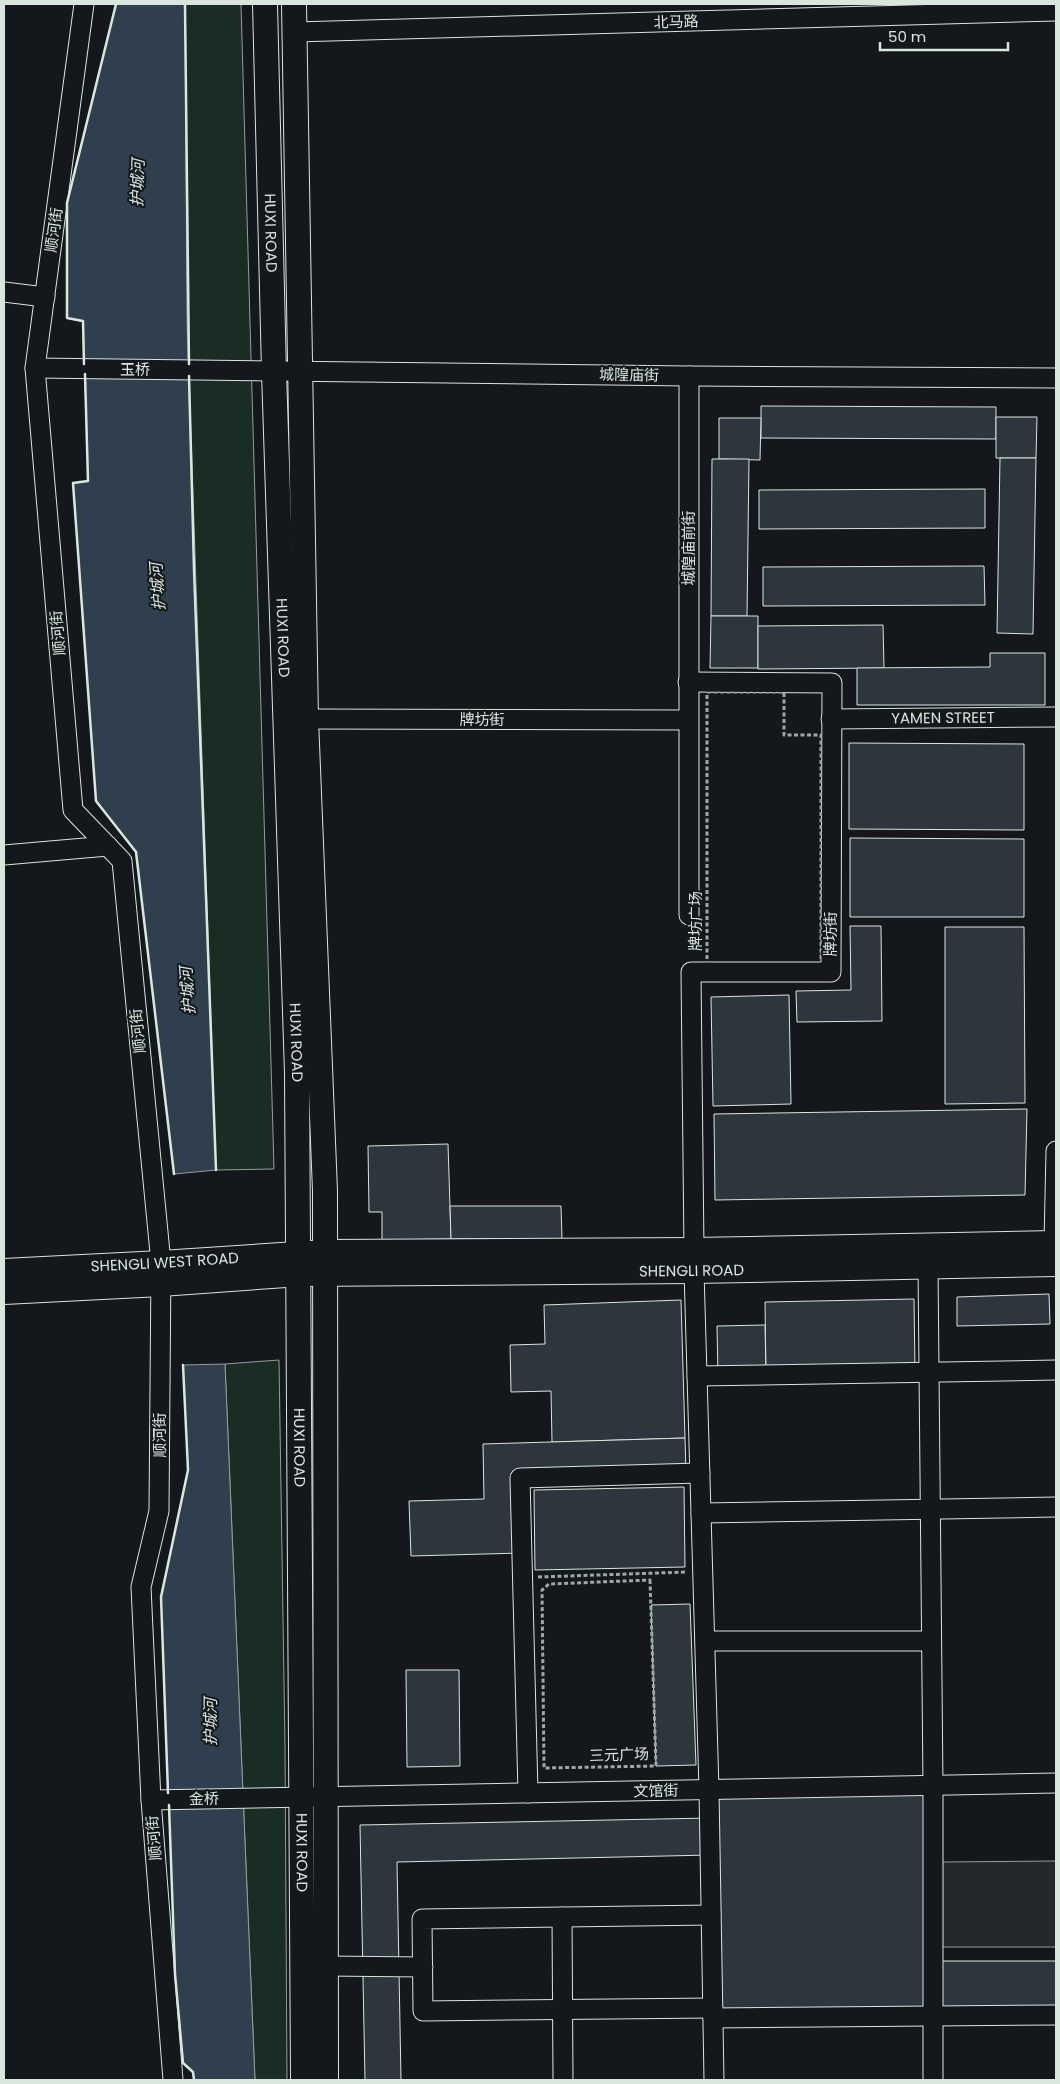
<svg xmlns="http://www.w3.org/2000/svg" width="1060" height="2084" font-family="Poppins,'Noto Sans SC',sans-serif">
	<rect width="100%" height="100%" fill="#14181c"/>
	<!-- green -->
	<g fill="#1a2d24" stroke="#939e99">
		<polygon points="185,4 241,4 274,1169 216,1170 187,318"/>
		<polygon points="279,1360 285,1747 287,2080 255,2080 225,1364"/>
	</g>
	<!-- parking -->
	<polygon fill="#24282b" stroke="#939e99" points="1056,1861 1056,1947 942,1947 942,1862"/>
	<!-- water -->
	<g fill="#2f3f4d" stroke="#939e99">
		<polygon points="116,4 185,4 187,318 194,569 216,1170 174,1174 136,852 96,801 73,483 88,481 83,322 67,318 67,203"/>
		<polygon points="225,1364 255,2080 194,2080 193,2072 183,2063 175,1974 161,1597 188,1470 183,1365"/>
	</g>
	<!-- building -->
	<g fill="#2c363c" stroke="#d8e6dc">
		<polygon points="761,406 996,407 996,439 761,438"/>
		<polygon points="996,417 1037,417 1036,458 996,458"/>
		<polygon points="719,418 761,418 760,460 719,459"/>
		<polygon points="1000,458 1036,458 1033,634 997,633"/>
		<polygon points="712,459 749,459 747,616 711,616"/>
		<polygon points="985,489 985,528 759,529 759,490"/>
		<polygon points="984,566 985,605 763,606 763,567"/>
		<polygon points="711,616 758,616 758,668 710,668"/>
		<polygon points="883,625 884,668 758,669 758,626"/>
		<polygon points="990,653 1045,653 1045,705 857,705 857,668 990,667"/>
		<polygon points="849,743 1024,744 1024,830 849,829"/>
		<polygon points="850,838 1024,839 1024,917 850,917"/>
		<polygon points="850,926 881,926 882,1021 797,1022 796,991 851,990"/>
		<polygon points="945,927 1024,927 1025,1103 945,1104"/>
		<polygon points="789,995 791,1104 713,1106 711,997"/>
		<polygon points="1027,1109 1025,1195 715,1200 714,1114"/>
		<polygon points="448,1144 451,1239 382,1240 382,1212 369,1212 368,1146"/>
		<polygon points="450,1206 561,1206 562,1239 451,1239"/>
		<polygon points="1049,1294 1050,1324 957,1326 957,1297"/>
		<polygon points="914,1299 915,1372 766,1375 765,1302"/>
		<polygon points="681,1300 685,1438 552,1442 551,1391 511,1392 510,1345 545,1344 544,1305"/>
		<polygon points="765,1325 766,1375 718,1376 717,1326"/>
		<polygon points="685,1438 686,1473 520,1478 522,1553 411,1556 409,1501 484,1499 483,1444"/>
		<polygon points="684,1487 685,1567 535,1570 534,1490"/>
		<polygon points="690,1604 696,1765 656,1766 651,1605"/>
		<polygon points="406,1670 459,1670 460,1766 407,1767"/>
		<polygon points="933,1786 933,2014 713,2018 709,1790"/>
		<polygon points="709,1818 710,1855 397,1862 401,2080 365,2080 360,1825"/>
		<polygon points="933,1961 1056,1961 1056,2015 933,2014"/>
	</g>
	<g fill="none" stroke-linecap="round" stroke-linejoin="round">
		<!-- minor casing -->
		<g stroke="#d8e6dc" stroke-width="21">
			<g id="minor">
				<polyline points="84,4 35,368 73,810 122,861 161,1263 159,1511 141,1587 151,1800 173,2080"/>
				<polyline points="295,32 1056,11"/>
				<polyline points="4,292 45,297"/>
				<polyline points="35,368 689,376 1056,378"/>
				<polyline points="689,376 689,915"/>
				<polyline points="688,682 832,683 831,972 691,972 694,1250"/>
				<polyline points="306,719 688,720"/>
				<path id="s1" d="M831 719 1056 717"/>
				<polyline points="4,855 108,846"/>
				<polyline points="1054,1243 1056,1151"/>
				<polyline points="928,1266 933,1786 933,2080"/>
				<polyline points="694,1271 709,1790 714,2080"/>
				<polyline points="697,1376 1056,1370"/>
				<polyline points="701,1513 1056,1507"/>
				<polyline points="705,1641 931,1641"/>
				<polyline points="528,1793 520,1478 700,1473"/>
				<polyline points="151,1800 1056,1783"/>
				<polyline points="711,1915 422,1919 423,2011 713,2008"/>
				<polyline points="562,1917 563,2080"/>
				<polyline points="326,1966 423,1967"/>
				<polyline points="713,2018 1056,2015"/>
			</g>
		</g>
		<!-- major casing -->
		<g stroke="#d8e6dc" stroke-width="26">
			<g id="major">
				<path id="s2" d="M265 4 274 372 297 1073 303 2080"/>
				<polyline points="294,4 306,719 325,1191 326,2080"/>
				<path id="s3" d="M4 1271 161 1263 326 1252 694 1250 1056 1243"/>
				<path id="s4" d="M4 1292 161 1284 300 1274 694 1271 1056 1264"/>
			</g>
		</g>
		<!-- path -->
		<g stroke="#9da8a2" stroke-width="3" stroke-dasharray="4 2.5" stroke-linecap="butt">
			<polygon points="707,692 784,692 784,735 821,735 821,965 707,965"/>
			<polyline points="538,1577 687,1572"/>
			<polygon points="650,1580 656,1766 544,1768 542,1590 549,1584"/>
		</g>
		<!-- minor -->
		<use href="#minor" stroke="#14181c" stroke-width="19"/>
		<!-- major -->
		<use href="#major" stroke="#14181c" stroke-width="24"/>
		<!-- wall -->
		<g stroke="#d8e6dc" stroke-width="2.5">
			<polyline points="185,4 189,364"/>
			<polyline points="84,364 83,321 67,318 67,203 116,4"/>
			<polyline points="85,374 88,481 73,483 96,801 136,852 174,1174"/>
			<polyline points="189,376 194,569 216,1170"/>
			<polyline points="168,1793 161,1597 188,1470 183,1365"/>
			<polyline points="169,1805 175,1974 183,2063 193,2072 194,2080"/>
		</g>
	</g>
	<g text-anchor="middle" stroke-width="4" stroke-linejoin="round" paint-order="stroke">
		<!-- street labels -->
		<g font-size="15" fill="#d8e6dc" stroke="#14181c">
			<text transform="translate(676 22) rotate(-2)" y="5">北马路</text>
			<text transform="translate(54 230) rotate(-82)" y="5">顺河街</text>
			<text dy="5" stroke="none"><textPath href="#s2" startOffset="229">HUXI ROAD</textPath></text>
			<text x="135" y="375">玉桥</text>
			<text transform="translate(629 375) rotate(1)" y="5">城隍庙街</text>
			<text transform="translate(689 548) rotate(-90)" y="5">城隍庙前街</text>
			<text transform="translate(58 633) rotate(-95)" y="5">顺河街</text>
			<text dy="5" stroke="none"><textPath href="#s2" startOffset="634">HUXI ROAD</textPath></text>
			<text dy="5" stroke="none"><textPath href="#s1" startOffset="112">YAMEN STREET</textPath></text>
			<text x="482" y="725">牌坊街</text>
			<text transform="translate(696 921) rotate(-90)" y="5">牌坊广场</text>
			<text transform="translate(831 934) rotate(-90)" y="5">牌坊街</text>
			<text transform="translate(138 1031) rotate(-96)" y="5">顺河街</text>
			<text dy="5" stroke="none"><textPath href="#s2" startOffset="1039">HUXI ROAD</textPath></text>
			<text dy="5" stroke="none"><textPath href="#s3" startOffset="161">SHENGLI WEST ROAD</textPath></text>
			<text dy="5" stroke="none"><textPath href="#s4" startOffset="688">SHENGLI ROAD</textPath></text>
			<text transform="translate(160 1435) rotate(-90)" y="5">顺河街</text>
			<text dy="5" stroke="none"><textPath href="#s2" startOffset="1444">HUXI ROAD</textPath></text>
			<text transform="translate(619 1755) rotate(-2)" y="5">三元广场</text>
			<text transform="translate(656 1791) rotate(-1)" y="5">文馆街</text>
			<text transform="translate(204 1799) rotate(-1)" y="5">金桥</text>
			<text transform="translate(154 1838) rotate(-95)" y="5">顺河街</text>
			<text dy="5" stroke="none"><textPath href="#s2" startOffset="1849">HUXI ROAD</textPath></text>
		</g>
		<!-- water labels -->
		<g font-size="16" font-style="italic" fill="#d8e6dc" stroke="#14181c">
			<text transform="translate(137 183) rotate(-88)" y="6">护城河</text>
			<text transform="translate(157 587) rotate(-94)" y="6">护城河</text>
			<text transform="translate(187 991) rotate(-94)" y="6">护城河</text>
			<text transform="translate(210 1722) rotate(-90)" y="6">护城河</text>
		</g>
	</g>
	<!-- border -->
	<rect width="1060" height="2084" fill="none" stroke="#d8e6dc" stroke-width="10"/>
	<!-- scale -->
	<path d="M880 42v8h128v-8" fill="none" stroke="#d8e6dc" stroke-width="2.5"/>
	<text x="888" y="42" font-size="15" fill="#d8e6dc" stroke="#14181c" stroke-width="4" paint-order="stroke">50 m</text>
</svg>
